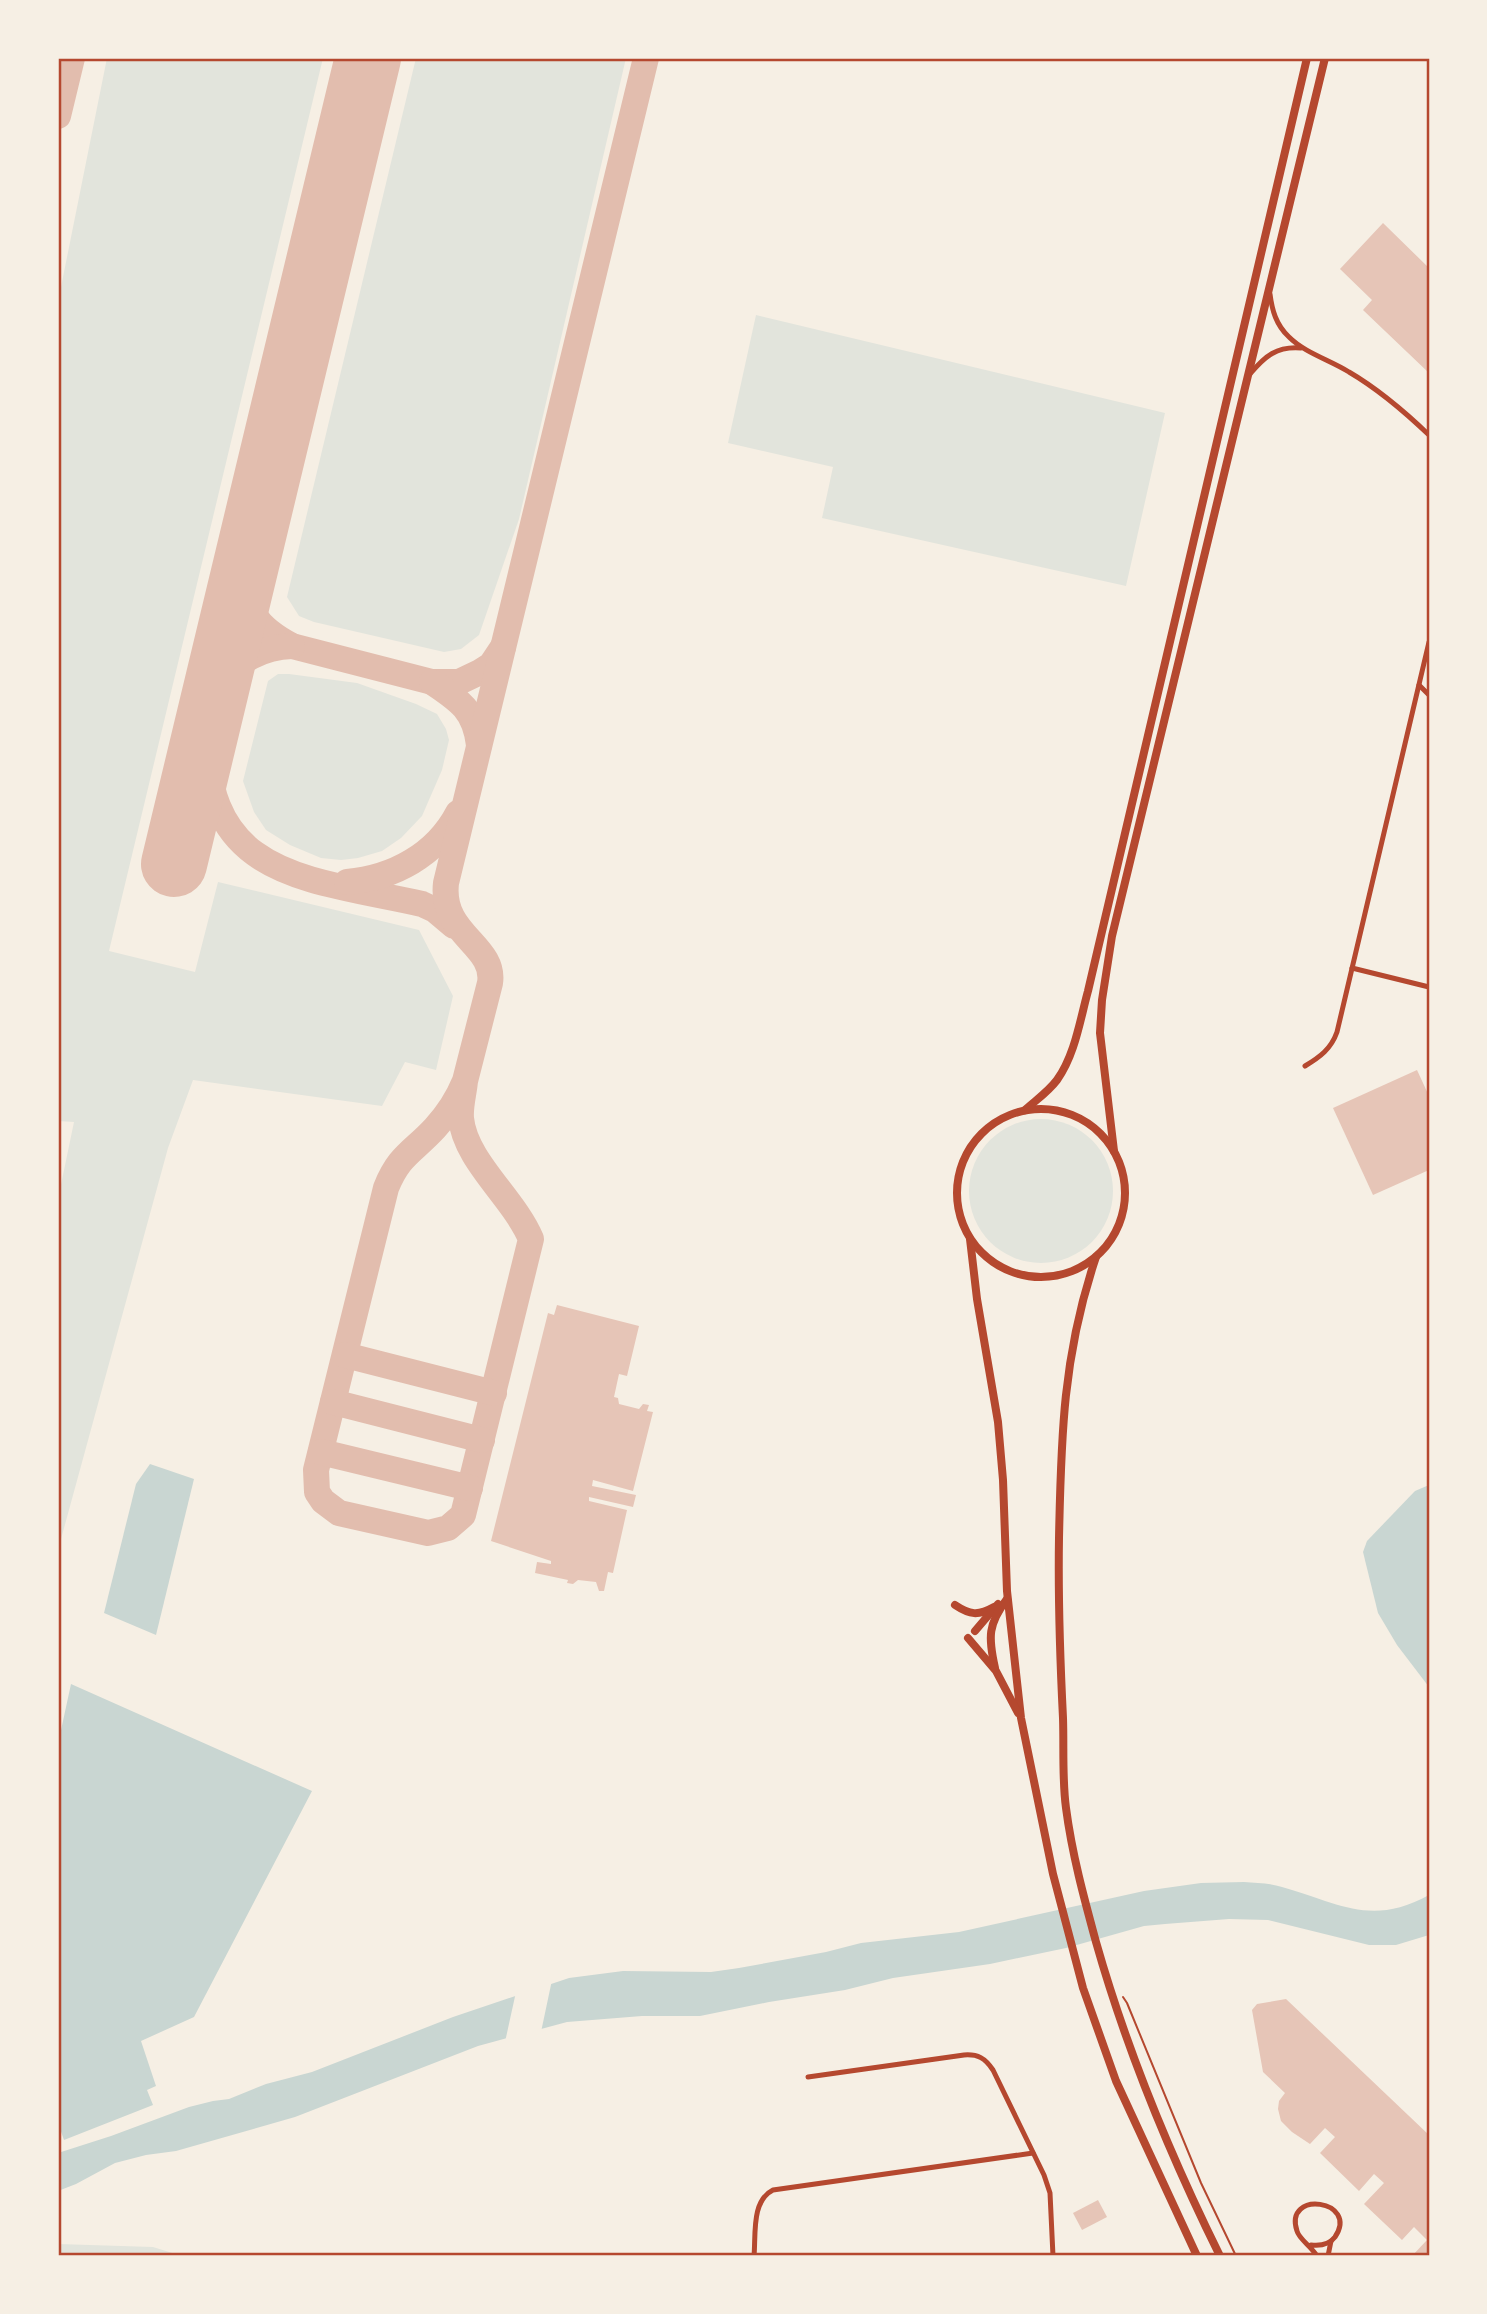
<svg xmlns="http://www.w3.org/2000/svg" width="1487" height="2314" font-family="'IBM Plex Sans',sans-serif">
	<rect width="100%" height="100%" fill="#f6efe4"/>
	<!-- green -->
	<g fill="#e2e4dc">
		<polygon points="107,58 323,58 109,951 195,972 218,882 419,930 453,996 436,1070 405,1062 382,1106 193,1080 168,1148 58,1550 58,1199 74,1122 58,1121 58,302"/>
		<polygon points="416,58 626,58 519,519 479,635 461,649 444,652 314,622 299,616 287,597"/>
		<polygon points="756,315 1165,413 1126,586 822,518 833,467 728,443"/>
		<polygon points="278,674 289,674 357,683 416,704 437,714 446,729 449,740 442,770 422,816 401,838 382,851 358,858 341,860 321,858 290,845 266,830 254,812 243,781 268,681"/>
		<circle cx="1041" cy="1191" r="72"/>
		<polygon points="58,2244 153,2247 182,2256 58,2256"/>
	</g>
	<!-- water -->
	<g fill="#c9d6d2">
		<polygon points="150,1464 194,1479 156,1635 104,1613 136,1484"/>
		<polygon points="1429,1485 1429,1687 1397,1645 1378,1613 1363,1552 1367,1541 1415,1491"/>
		<polygon points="71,1684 312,1791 194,2017 141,2041 156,2086 147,2090 153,2105 64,2140 58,2123 58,1744"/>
		<path d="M1244 1882C1256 1883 1270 1883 1282 1887 1339 1903 1371 1927 1429 1895V1935L1396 1945H1369L1268 1920 1229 1919 1165 1924 1144 1926 1066 1948 990 1964 893 1978 845 1990 769 2002 700 2016H642L567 2022 478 2046 295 2117 176 2151 146 2155 115 2163 76 2184 58 2191V2153L111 2136 189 2107 213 2101 229 2099 266 2084 312 2072 453 2017 569 1978 623 1971 711 1972 739 1968 826 1952 861 1943 959 1932 1144 1891 1201 1883Z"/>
	</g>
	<!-- pier -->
	<polygon fill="#f6efe4" points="552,1980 541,2032 505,2042 516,1992"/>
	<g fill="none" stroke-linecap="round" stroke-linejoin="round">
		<!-- taxiway -->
		<g stroke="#e2bdae" stroke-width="26">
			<polyline points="58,116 72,58"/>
			<path d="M245 569C248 612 253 625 292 646L432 682H459L480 672 491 665 503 647"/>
			<path d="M218 681C240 661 261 647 292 646"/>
			<path d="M432 682C459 700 475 710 479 745"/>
			<path d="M207 726C201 878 305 878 422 904L435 910 454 926"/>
			<path d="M347 882C393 878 436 855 458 813"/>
			<path d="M465 1081C464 1093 460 1106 461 1118 465 1161 514 1198 531 1239L463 1515 448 1528 428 1533 339 1513 323 1501 317 1492 316 1470 386 1188C399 1155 413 1152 435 1128 448 1114 458 1098 465 1081L490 983C496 945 440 935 446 883L646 58"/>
			<polyline points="345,1355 494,1393"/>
			<polyline points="333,1402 482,1440"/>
			<polyline points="321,1452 470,1488"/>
		</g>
		<!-- runway -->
		<polyline stroke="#e2bdae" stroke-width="66" points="174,864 368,58"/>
	</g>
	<!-- building -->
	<g fill="#e6c5b7">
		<polygon points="1383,223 1429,268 1429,373 1363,310 1372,300 1340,269"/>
		<polygon points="1417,1070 1429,1096 1429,1170 1373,1195 1333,1108"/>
		<polygon points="557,1305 639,1326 627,1376 619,1374 614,1397 618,1398 619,1404 639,1409 643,1404 649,1405 647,1411 653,1412 633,1491 593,1480 592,1486 636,1495 633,1507 589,1497 589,1501 627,1510 613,1573 608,1572 604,1591 599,1591 596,1582 578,1580 573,1584 567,1583 568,1580 535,1573 537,1562 551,1564 551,1561 491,1541 548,1313 554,1315"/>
		<polygon points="1286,1999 1429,2135 1429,2256 1412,2256 1427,2240 1414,2227 1402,2240 1364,2204 1384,2183 1374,2174 1359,2191 1320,2153 1335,2137 1325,2128 1310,2144 1292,2132 1281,2121 1278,2109 1279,2101 1285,2093 1263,2072 1252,2010 1257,2004"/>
		<polygon points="1098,2200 1107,2217 1082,2230 1073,2213"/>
	</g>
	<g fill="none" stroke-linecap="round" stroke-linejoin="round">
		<!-- path -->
		<polyline stroke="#b5482f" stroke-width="2" points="1123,1997 1127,2003 1201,2183 1236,2256"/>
		<!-- minor -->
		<g stroke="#b5482f" stroke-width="5">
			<path d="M1270 294C1272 310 1276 325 1289 337 1305 353 1330 360 1349 372 1378 389 1405 412 1429 435"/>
			<path d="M1250 374C1265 356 1277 346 1301 348"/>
			<polyline points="1419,685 1429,695"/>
			<polyline points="1352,968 1429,987"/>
			<path d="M1305 1066C1320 1057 1331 1049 1337 1032L1429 642"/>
			<path d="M808 2077 964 2055C978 2054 985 2058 993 2070L1044 2175 1050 2193 1053 2256"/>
			<path d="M1311 2245C1320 2246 1329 2245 1335 2237 1360 2200 1283 2189 1297 2231 1299 2239 1311 2246 1317 2256"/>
			<path d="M754 2256C756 2235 751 2201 773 2190L1033 2153"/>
			<polyline points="1328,2256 1331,2241"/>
		</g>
		<!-- primary -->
		<g stroke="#b5482f" stroke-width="8">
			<circle cx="1041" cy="1193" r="84"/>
			<path d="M1025 1110C1036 1100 1048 1092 1057 1080 1075 1055 1080 1020 1088 991L1307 58"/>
			<polyline points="1114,1151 1100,1033 1102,1000 1112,936 1325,58"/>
			<polyline points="970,1239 977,1299 998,1422 1003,1480 1007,1591 1021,1718 1053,1874 1083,1988 1116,2081 1197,2256"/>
			<path d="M1096 1257C1063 1354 1061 1437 1059 1538 1058 1599 1060 1658 1063 1718 1064 1748 1062 1779 1066 1808 1072 1854 1084 1898 1096 1942 1127 2051 1170 2155 1220 2256"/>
			<path d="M955 1605C970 1615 978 1616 994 1607"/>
			<polyline points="975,1631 998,1604"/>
			<polyline points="968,1638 996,1671 1018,1713"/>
			<path d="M995 1668C988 1637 988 1624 1007 1599"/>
		</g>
	</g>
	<!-- border -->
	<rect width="1487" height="2314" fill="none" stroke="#f6efe4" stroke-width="119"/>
	<rect x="60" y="60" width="1368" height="2194" fill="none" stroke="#b5482f" stroke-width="2.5"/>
</svg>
